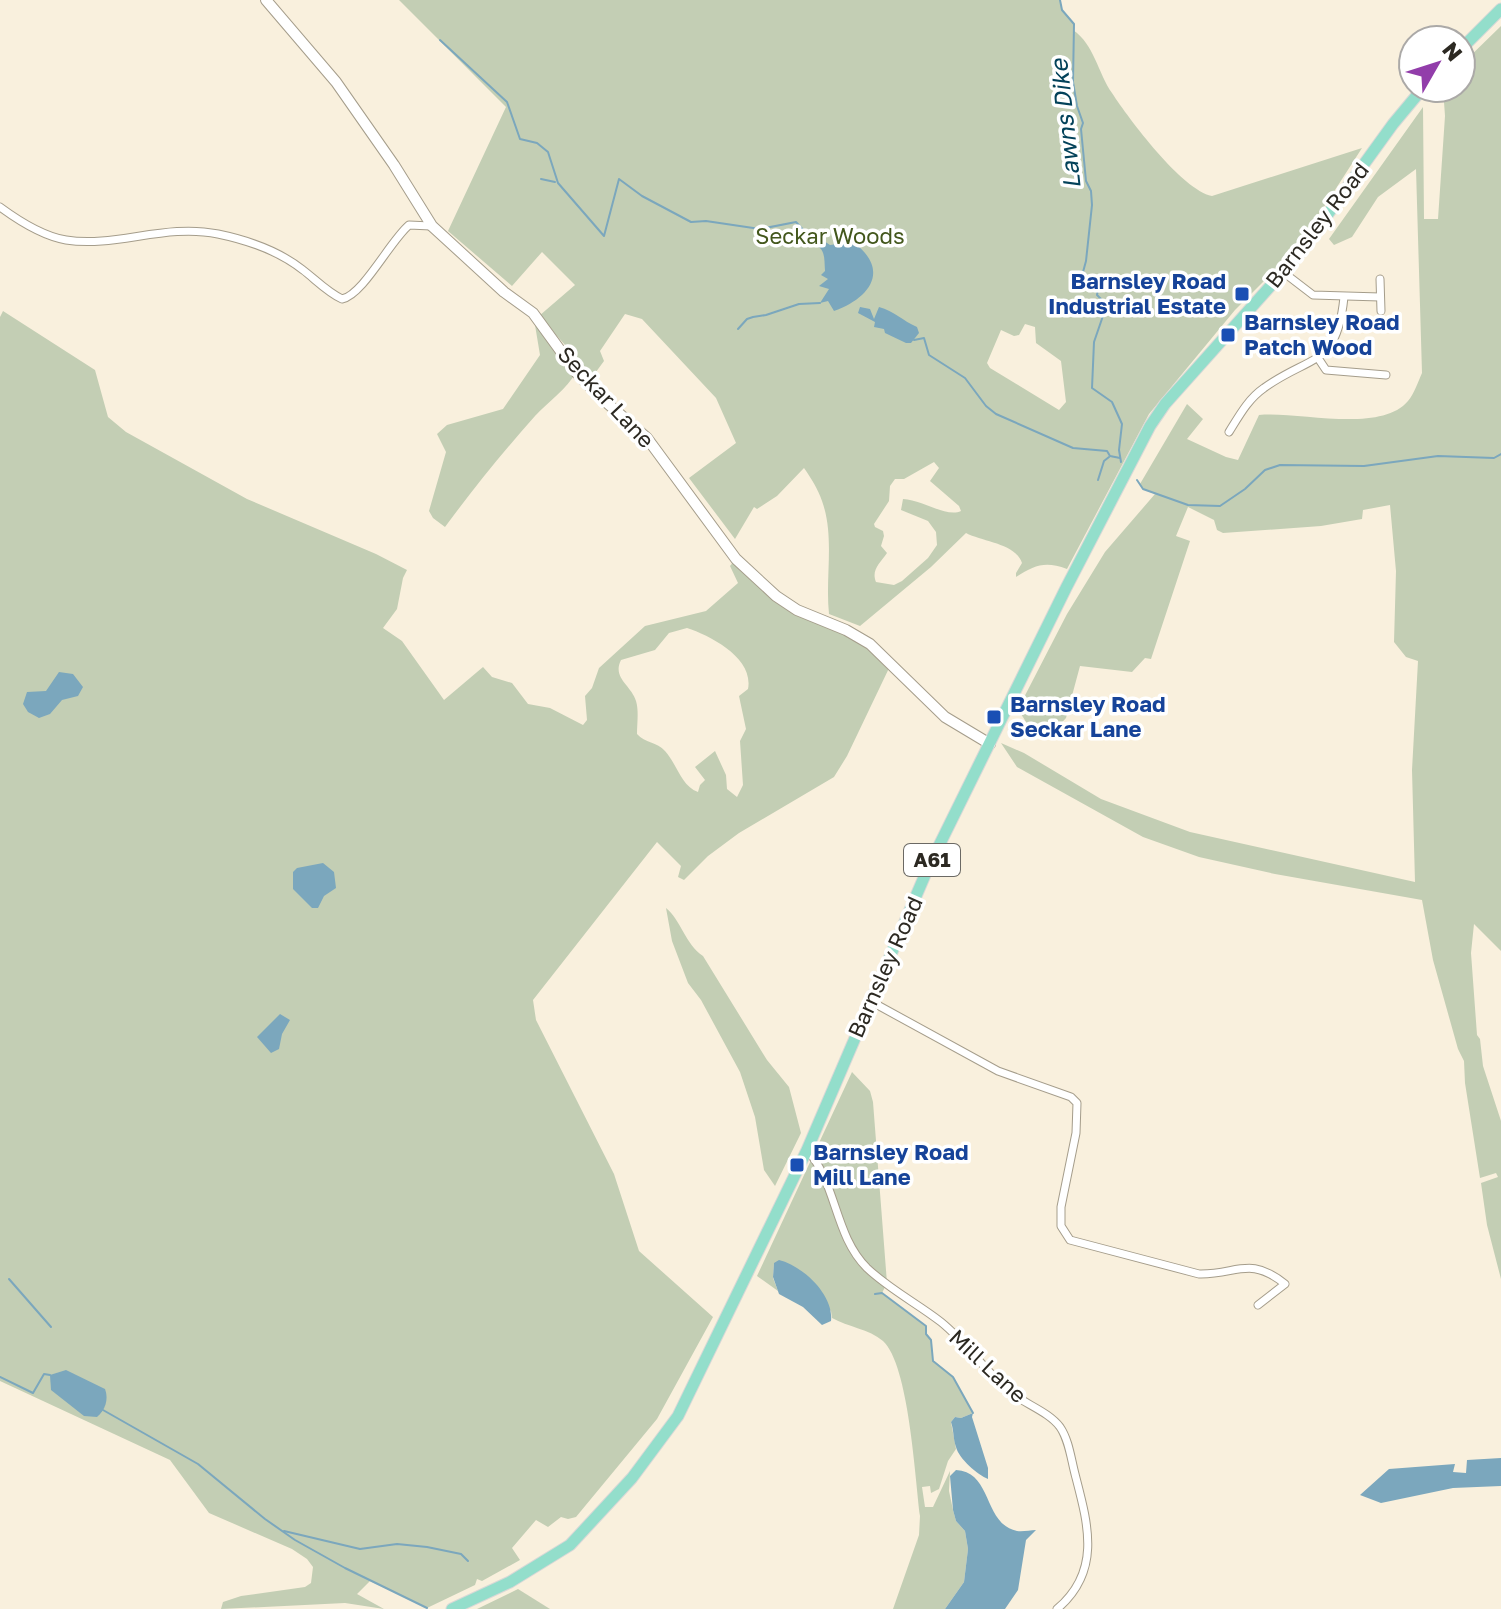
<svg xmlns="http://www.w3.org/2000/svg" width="1501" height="1609" font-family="'Golos Text',sans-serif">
	<rect width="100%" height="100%" fill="#f9f0dd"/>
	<!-- green -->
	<g fill="#c3ceb4" fill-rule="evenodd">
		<path d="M399 0H1060L1062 10 1074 24 1073 30C1094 44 1098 73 1112 93 1129 119 1182 190 1212 196L1362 148 1326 204 1284 261 1235 310 1149 414 1067 569C1045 561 1035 565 1016 577V573L1022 563C1015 543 983 542 966 533L931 567 860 626 829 614C825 577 835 537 822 501 818 489 811 478 804 468L777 496 757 509 754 507 735 539 689 478 736 443 716 398 642 319 625 314 600 351 604 361 593 376 539 316 575 285 542 252 512 286 448 231 506 107ZM1025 324 1035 327 1036 343 1061 361 1066 402 1059 410 990 368 987 363 1001 330 1014 336 1019 335ZM934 462 939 468 930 481 959 506 961 511C947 518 923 500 903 499L901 510 928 521 936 532 937 545 928 558 902 581 894 585 876 582C871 570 880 563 887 553L881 546 884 536 883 531 875 527 874 524 889 501 890 486 895 479H904Z"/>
		<path d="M1501 26V951L1474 924 1471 953 1477 1035 1480 1039 1483 1066 1501 1121V1279L1487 1225 1481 1183 1498 1177 1496 1173 1480 1178 1465 1083 1464 1061 1458 1049 1433 960 1422 900 1275 874 1199 857 1143 837 1017 767 1001 743 1024 753 1101 799 1190 832 1415 882 1412 770 1418 661 1406 657 1394 642 1396 571 1390 505 1363 510 1362 519 1321 526 1223 533 1217 530 1214 520 1188 507 1176 536 1190 541 1151 659 1145 658 1132 672 1080 666 1066 718 1054 731 1034 735 1018 709 1067 614 1105 552 1155 494 1143 489 1140 484 1187 404 1203 419 1187 439 1226 457 1238 460 1259 415C1298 411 1380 434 1408 401 1414 394 1418 382 1422 373L1416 169 1378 197 1352 237 1334 245 1329 239 1423 107 1424 219H1438L1445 116 1443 88H1461V65Z"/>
		<path d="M3 311 95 370 108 417 126 432 247 499 376 554 407 570 403 578 397 609 383 628 402 641 444 700 483 667 492 677 512 683 528 704 550 708 583 725 587 720 585 696 592 688 599 668 645 626 706 611 738 583 730 566 736 559 776 596 846 630 891 664 847 756 834 777 739 833 708 856 684 880 678 877 681 866 657 842 533 1000 536 1020 614 1174 639 1251 713 1317 657 1419 576 1517 568 1519 561 1517 548 1527 536 1520 512 1548 520 1560 482 1581 477 1579 475 1585 427 1608 370 1581 357 1594 384 1609 345 1603 221 1609 223 1602 241 1596 305 1587 311 1583 313 1567 307 1559 292 1549 209 1513 170 1460 0 1381V317ZM687 628C711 636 754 658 748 689L739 696 746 729 740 741 743 785 737 797 727 789 726 775 715 751 695 767 705 780 700 785 698 792C681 786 677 764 665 751 657 742 645 743 637 734 637 723 639 711 636 701 631 685 612 678 621 660L655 650 669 633Z"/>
		<path d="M533 313 576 372C567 389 549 401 535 416 503 452 473 489 445 527L433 518 429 511 446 452 437 434 447 425 503 409 540 355Z"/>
		<path d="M666 908C680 919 686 945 703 956L767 1060 789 1087 801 1133 775 1186 764 1170 755 1117 740 1072 701 1000 688 983 672 941Z"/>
		<path d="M852 1072 870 1091 873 1102 887 1283 882 1293 926 1326V1334L931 1340 933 1360 953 1377 973 1413 961 1418 955 1417 951 1422 956 1449 948 1461 939 1489 931 1493 930 1486 922 1487 925 1507H933L950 1471 949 1491 953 1510 956 1521 965 1531 968 1549 964 1582 945 1609H893L919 1535 920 1516C915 1478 909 1365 883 1341 869 1329 848 1327 832 1318L831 1311 774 1263 773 1278 778 1291 757 1276Z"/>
		<polygon points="518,1589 550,1609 477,1609"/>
	</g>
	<!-- water -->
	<g fill="#7ba7bd">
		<path d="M806 233 810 234 812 240 821 239 830 245 853 242C891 270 870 298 834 311L828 301 820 303 829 289 819 286 828 279 821 275 825 271C824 256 826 248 810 242Z"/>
		<path d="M860 307 870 309 874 319 879 307C894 311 903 321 917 327L919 333 911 343H906L885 333 884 329 874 327 875 322 858 313Z"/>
		<polygon points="59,672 73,674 83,687 78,696 62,700 50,714 39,718 28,712 23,704 27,692 46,691"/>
		<polygon points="323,863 334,872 336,888 324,896 318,908 312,908 293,889 293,872 297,868"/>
		<polygon points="280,1014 290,1020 282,1034 279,1049 271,1053 257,1037"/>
		<path d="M779 1260C803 1266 834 1295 831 1321L822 1325 803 1307 779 1294 773 1277 774 1263Z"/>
		<path d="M66 1370 105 1389C109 1400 105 1410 97 1417L84 1416 51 1390 50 1375Z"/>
		<path d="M973 1413 972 1417 988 1468V1479C978 1475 959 1459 956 1447 953 1439 954 1431 951 1422L955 1417 961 1418Z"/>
		<polygon points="1501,1458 1501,1486 1453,1488 1381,1503 1360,1495 1389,1469 1455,1464 1453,1472 1466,1473 1467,1460"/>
		<path d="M956 1470C993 1472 983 1524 1017 1531 1023 1532 1030 1530 1036 1530L1026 1540 1018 1590 1005 1609H945L964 1582 968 1549 965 1531 956 1521 953 1510 950 1476Z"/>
	</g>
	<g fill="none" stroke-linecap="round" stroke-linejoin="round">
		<!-- stream -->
		<g stroke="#7ba7bd" stroke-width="2">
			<polyline points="1060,0 1062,10 1074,24 1073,82 1077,106 1083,123 1081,129 1086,181 1091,191 1092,205 1086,261 1083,272 1093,283 1089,285 1098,290 1097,295 1103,301 1105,310 1094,342 1092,388 1112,402 1122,424 1119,450 1121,462"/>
			<polyline points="440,40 507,102 520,139 537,143 548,152 558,183 604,236 619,179 642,196 691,222 706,221 760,229 796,222 806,233"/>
			<polyline points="541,179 555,182"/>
			<polyline points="738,329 747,319 753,317 766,315 799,304 820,303"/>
			<polyline points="914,340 924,338 929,355 965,378 986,406 996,414 1073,448 1107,451 1110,456 1120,458"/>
			<polyline points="1098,480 1104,461 1109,457"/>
			<polyline points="1137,480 1143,489 1188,505 1220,506 1245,489 1265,470 1280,465 1364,466 1438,456 1494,458 1501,454"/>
			<polyline points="9,1279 51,1327"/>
			<polyline points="875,1294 882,1293 926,1326 926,1334 931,1340 933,1361 953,1377 973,1413"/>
			<polyline points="0,1377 33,1393 44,1374 50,1375"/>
			<polyline points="103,1410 198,1464 265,1519 295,1540 345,1568 427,1608"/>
			<polyline points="284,1531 360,1549 397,1544 427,1547 461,1554 468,1561"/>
		</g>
		<!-- street casing -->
		<g stroke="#a59d8b" stroke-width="9">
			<g id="street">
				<path d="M0 207C19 221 42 236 66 240 116 248 165 223 218 234 247 240 279 251 303 270 315 279 327 292 342 299 363 295 390 241 409 225L431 226"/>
				<polyline points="1283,272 1313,295 1380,297"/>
				<polyline points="1380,279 1381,311"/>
				<polyline points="1318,358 1326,370 1386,375"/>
				<path d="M1229 432C1239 416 1248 399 1264 388 1311 354 1337 368 1344 297"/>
				<path d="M872 1002 998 1071 1071 1097 1077 1103 1076 1133 1061 1207V1226L1070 1240 1199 1274C1237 1275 1249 1255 1285 1284L1258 1305"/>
				<path d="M807 1150C837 1183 834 1235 867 1268 889 1289 918 1304 941 1322 967 1343 985 1371 1010 1392 1025 1404 1049 1412 1060 1427 1069 1440 1071 1459 1075 1474 1088 1524 1102 1571 1057 1609"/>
			</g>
		</g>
		<!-- secondary casing -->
		<g stroke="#a59d8b" stroke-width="12">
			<polyline id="secondary" points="266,0 336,82 394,165 432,226 504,292 533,313 576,372 598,395 647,438 736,559 776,596 797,610 846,630 870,644 945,717 990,744"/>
		</g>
		<!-- primary casing -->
		<g stroke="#d9d8d7" stroke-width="13">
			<g id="primary">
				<polyline points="1461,49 1501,9"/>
				<polyline points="452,1609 510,1582 570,1545 632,1478 678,1416 807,1150 928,868 1066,588 1150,426 1165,404 1299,254 1393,124 1423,88"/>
			</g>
		</g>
		<!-- street -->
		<use href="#street" stroke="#fff" stroke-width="7"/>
		<!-- secondary -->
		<use href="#secondary" stroke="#fff" stroke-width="10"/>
		<!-- primary -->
		<use href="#primary" stroke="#93decb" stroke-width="11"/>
	</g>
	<!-- markers -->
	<g fill="#1a4fb4" stroke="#fff" stroke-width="3">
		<rect x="1234" y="286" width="16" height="16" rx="4"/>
		<rect x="1220" y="327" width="16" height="16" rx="4"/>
		<rect x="986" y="709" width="16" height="16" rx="4"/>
		<rect x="789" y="1157" width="16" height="16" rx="4"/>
	</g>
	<g text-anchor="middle" stroke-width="7" stroke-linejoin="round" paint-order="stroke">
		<!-- shield labels -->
		<rect fill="#fff" stroke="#6b6964" stroke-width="2" x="904" y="844" width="56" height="32" rx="6"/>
		<g font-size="20" font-weight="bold" fill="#2c2922">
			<text x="932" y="867">A61</text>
		</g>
		<!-- street labels -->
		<g font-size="22" fill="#2c2922" stroke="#fff">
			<text transform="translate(1317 225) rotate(-52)" y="8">Barnsley Road</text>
			<text transform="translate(606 397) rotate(47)" y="8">Seckar Lane</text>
			<text transform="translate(885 967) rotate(-66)" y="8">Barnsley Road</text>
			<text transform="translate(988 1366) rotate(43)" y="8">Mill Lane</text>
		</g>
		<!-- park labels -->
		<g font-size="22" fill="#43571c" stroke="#fff">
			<text x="830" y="244">Seckar Woods</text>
		</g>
		<!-- transit labels -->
		<g font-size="22" font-weight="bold" fill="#164399" stroke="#fff" text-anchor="start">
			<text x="1226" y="289" text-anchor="end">Barnsley Road<tspan x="1226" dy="25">Industrial Estate</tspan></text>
			<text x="1244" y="330">Barnsley Road<tspan x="1244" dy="25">Patch Wood</tspan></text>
			<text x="1010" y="712">Barnsley Road<tspan x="1010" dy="25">Seckar Lane</tspan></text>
			<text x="813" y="1160">Barnsley Road<tspan x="813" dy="25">Mill Lane</tspan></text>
		</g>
		<!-- water labels -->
		<g font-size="24" font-style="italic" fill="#03425a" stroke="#fff">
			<text transform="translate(1066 124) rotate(-96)" y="8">Lawns Dike</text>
		</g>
	</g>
	<!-- north arrow -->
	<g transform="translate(1437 64) rotate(51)"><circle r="38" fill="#ffffff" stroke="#aba9a7" stroke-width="2"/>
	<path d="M0-6L14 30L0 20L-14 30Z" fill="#923daa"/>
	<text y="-12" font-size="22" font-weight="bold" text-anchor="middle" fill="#2c2922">N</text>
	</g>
</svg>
